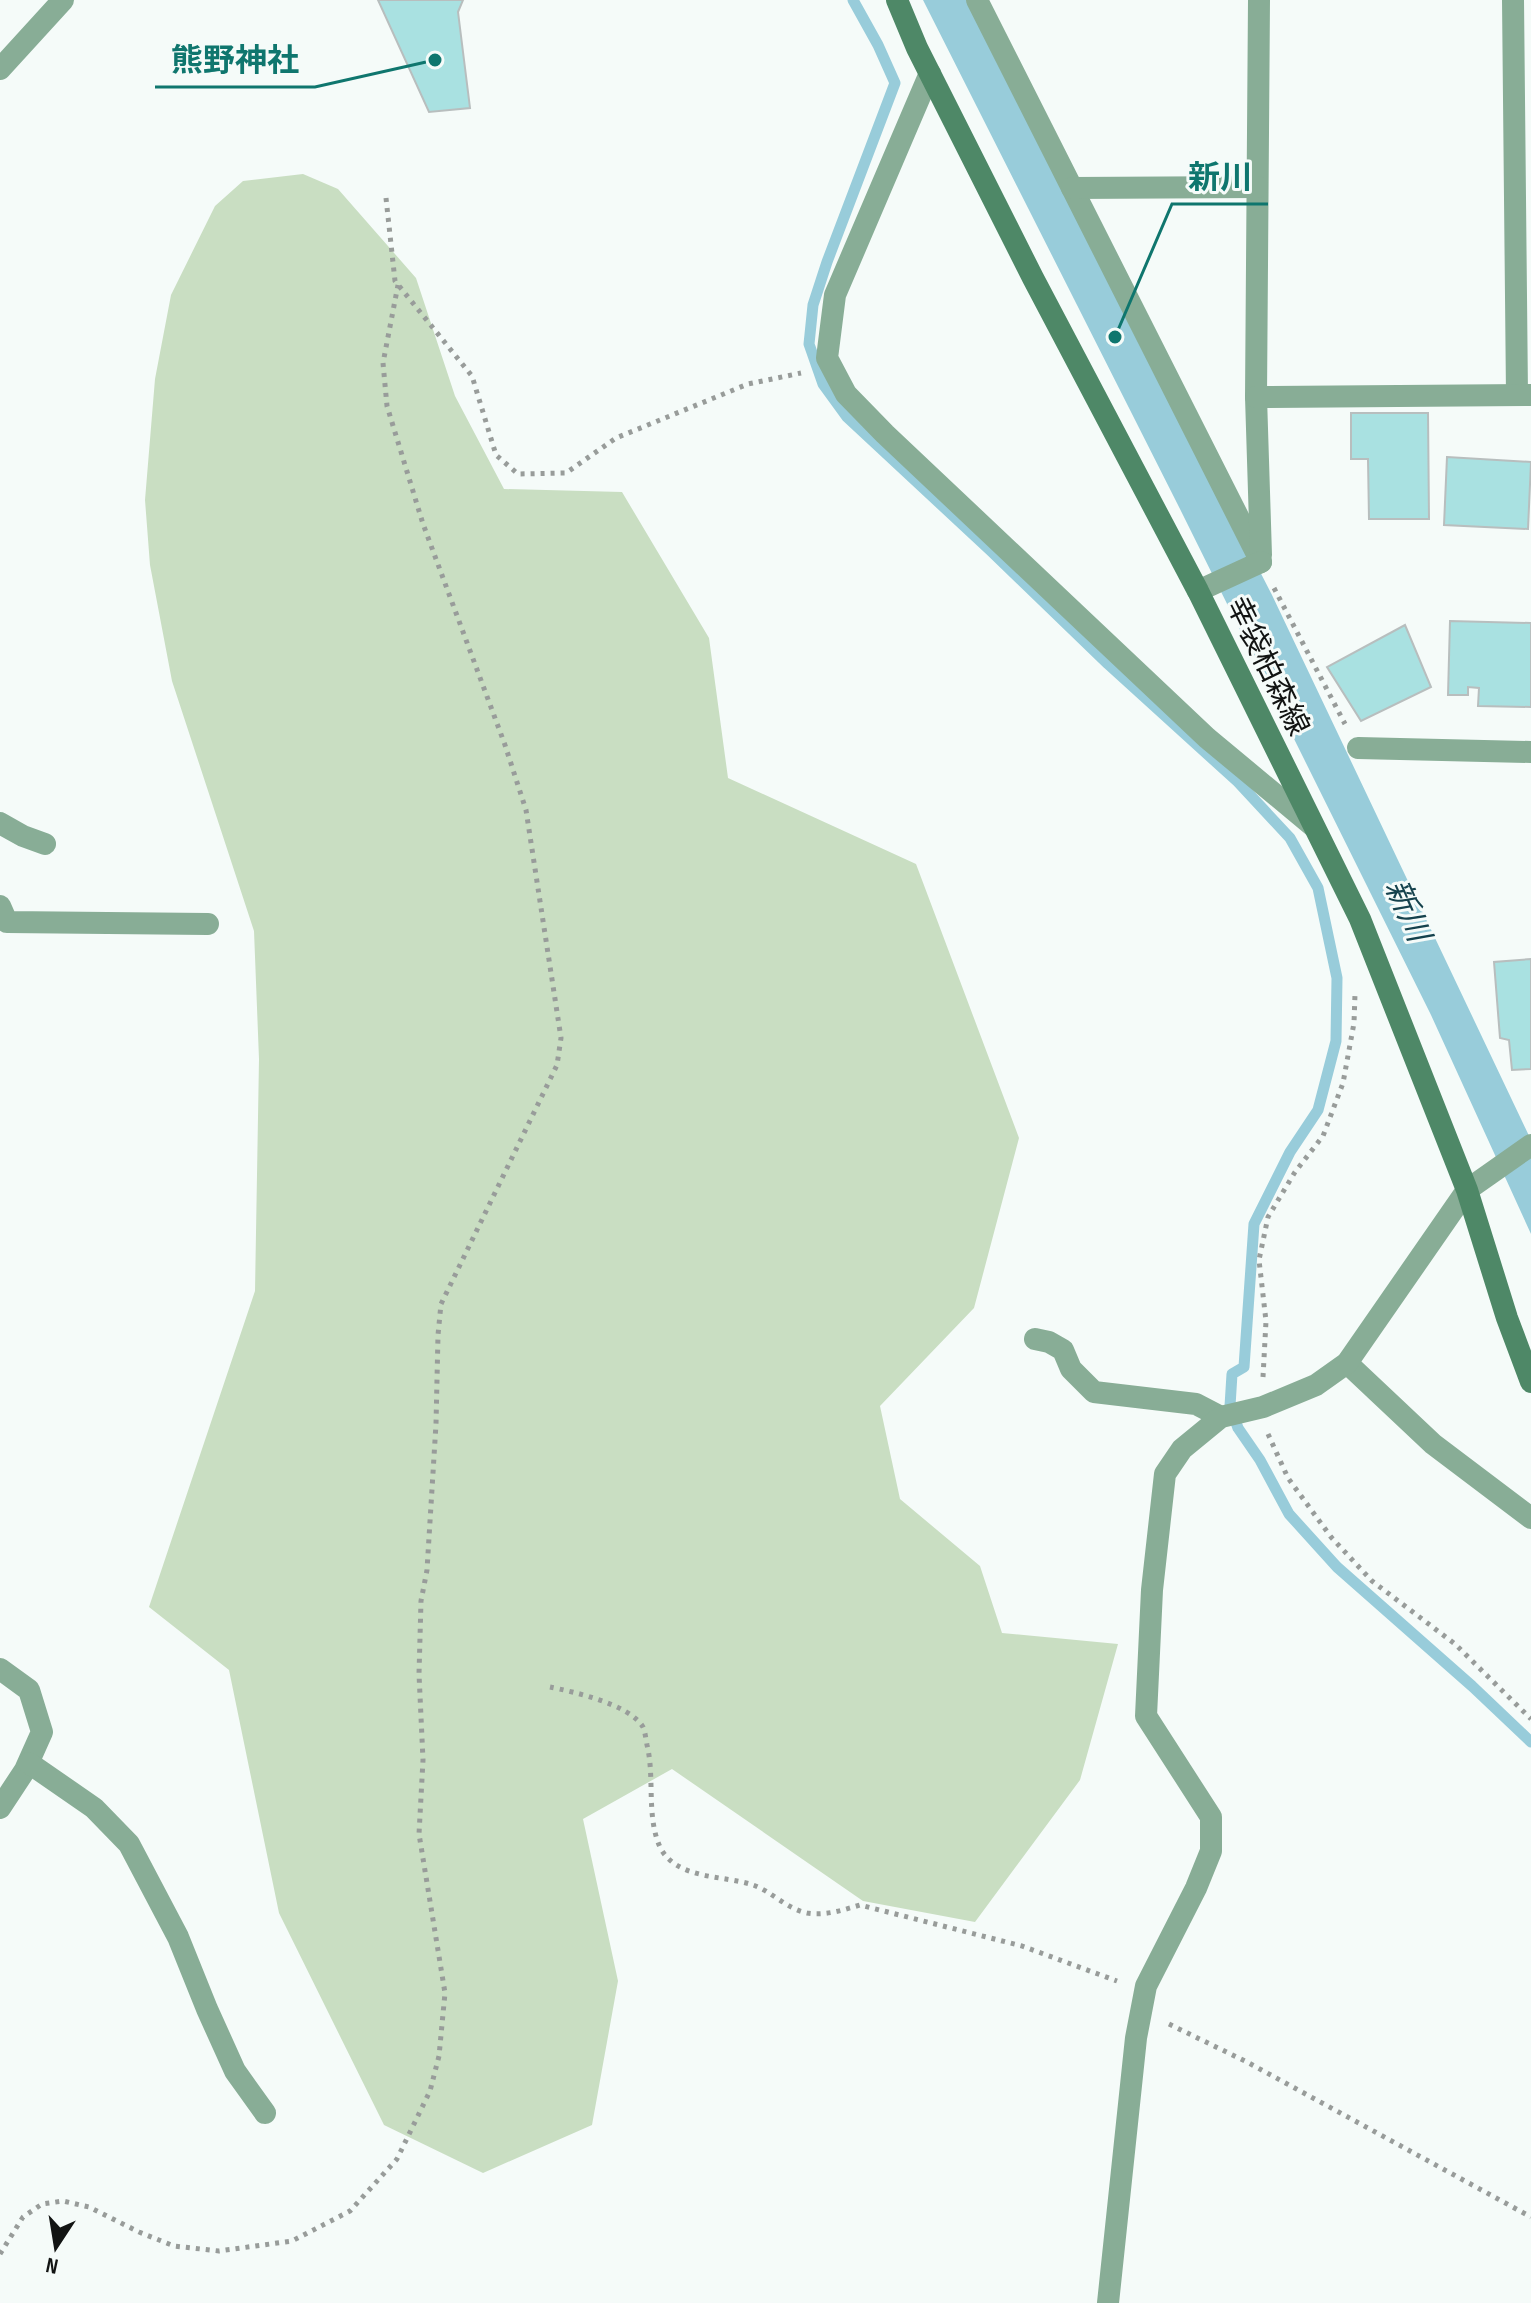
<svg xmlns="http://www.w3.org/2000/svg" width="1531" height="2303" font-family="'Sofia Sans Condensed','Noto Sans JP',sans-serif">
	<rect width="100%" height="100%" fill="#f5fbf9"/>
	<!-- green -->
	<polygon fill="#c9dec2" points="303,174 338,189 416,278 455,396 504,489 622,492 709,638 728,778 916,864 1019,1138 974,1308 880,1406 900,1499 980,1566 1002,1633 1118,1644 1080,1780 975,1922 863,1901 672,1769 583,1819 618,1981 592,2125 483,2173 384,2125 279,1913 229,1670 149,1607 255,1291 259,1059 254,931 172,681 150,565 145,500 155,379 171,295 215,206 243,181"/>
	<!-- water -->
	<polygon fill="#98ccda" points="923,0 966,0 1272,595 1531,1140 1531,1234 1431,1015 1180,509"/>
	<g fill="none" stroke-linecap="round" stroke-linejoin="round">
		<!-- stream -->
		<polyline stroke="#98ccda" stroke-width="11" points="853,0 878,45 895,83 827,262 813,305 809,344 823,384 847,417 991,551 1108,664 1238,782 1290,838 1318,888 1337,978 1336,1041 1318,1110 1290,1152 1254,1224 1244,1367 1232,1374 1230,1406 1238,1428 1260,1460 1289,1514 1337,1567 1472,1686 1531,1742"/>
	</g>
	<!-- building -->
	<g fill="#a9e1e1" stroke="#b8bebe" stroke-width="2">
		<polygon points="378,0 463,0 458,12 470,108 429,112"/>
		<polygon points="1351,413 1428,413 1429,519 1369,519 1368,459 1351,459"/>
		<polygon points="1447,457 1531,462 1528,529 1444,525"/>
		<polygon points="1450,621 1531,623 1531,707 1478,706 1479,688 1468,687 1468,695 1448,695"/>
		<polygon points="1405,625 1431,687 1361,721 1327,667"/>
		<polygon points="1531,959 1531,1069 1512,1070 1509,1040 1500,1038 1494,962"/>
	</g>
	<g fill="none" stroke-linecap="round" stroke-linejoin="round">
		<!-- path -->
		<g stroke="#989c9a" stroke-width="5" stroke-dasharray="4 6" stroke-linecap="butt">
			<polyline points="386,198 395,281 472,376 496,455 518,474 566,473 616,438 748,384 801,373"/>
			<polyline points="1274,588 1345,724"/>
			<polyline points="1263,1377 1266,1321 1259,1260 1268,1217 1295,1172 1323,1136 1343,1083 1354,1023 1355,994"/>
			<polyline points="1268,1434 1288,1478 1331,1537 1372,1581 1455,1644 1531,1719"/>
			<path d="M550 1687C574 1692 629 1704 643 1727 645 1731 646 1740 647 1745 655 1777 646 1816 660 1847 676 1880 724 1875 753 1885 771 1891 787 1909 807 1913 825 1916 843 1910 860 1905L1022 1946 1117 1981"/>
			<polyline points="1169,2024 1247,2062 1531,2217"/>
			<polyline points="0,2254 23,2217 42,2204 63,2201 89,2207 139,2232 174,2246 219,2251 292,2241 350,2211 397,2159 430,2091 439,2056 445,1993 419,1834 423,1760 419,1674 421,1601 427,1570 436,1424 438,1335 441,1304 557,1065 561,1038 526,810 505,745 423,524 387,406 383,363 398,285"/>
		</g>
		<!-- minor -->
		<g stroke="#88ad96" stroke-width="22">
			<polyline points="977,0 1261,562"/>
			<polyline points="1259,0 1256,397 1261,555"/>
			<polyline points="1513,0 1517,395"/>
			<polyline points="930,73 835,295 827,358 846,394 885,434 1207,738 1313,826"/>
			<polyline points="1072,188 1257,187"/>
			<polyline points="1256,397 1531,395"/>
			<polyline points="1198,591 1261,562"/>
			<polyline points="1358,748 1531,752"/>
			<polyline points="0,823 23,836 45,844"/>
			<polyline points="0,906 7,922 208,924"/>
			<polyline points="1035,1339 1049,1342 1063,1350 1071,1369 1094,1392 1196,1404 1221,1417"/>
			<polyline points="1347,1363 1433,1444 1531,1518"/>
			<polyline points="0,1669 29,1690 42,1732 25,1770 0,1808"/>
			<polyline points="29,1763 94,1808 129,1844 178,1937 207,2009 235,2071 265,2113"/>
			<polyline points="1108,2303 1136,2038 1146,1986 1196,1888 1211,1851 1211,1817 1146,1716 1152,1590 1165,1474 1182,1449 1221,1417 1263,1407 1316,1385 1347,1363 1467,1190 1531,1145"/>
		</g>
		<!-- tertiary -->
		<polyline stroke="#88ad96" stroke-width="22" points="0,69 63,0"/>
		<!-- secondary -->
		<polyline stroke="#4e8867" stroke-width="22" points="897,0 917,48 1033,278 1198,591 1360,919 1467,1190 1507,1318 1531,1382"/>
	</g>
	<g text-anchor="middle" stroke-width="6" stroke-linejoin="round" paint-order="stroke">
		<!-- street labels -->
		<g font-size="30" fill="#121413" stroke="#f5fbf9">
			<text transform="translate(1268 666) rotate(64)" y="10">幸袋柏森線</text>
		</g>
		<!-- water labels -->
		<g font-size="32" font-style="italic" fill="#15424d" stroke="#f5fbf9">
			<text transform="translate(1408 910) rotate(66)" y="11">新川</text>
		</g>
	</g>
	<!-- callouts -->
	<path fill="none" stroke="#0f766e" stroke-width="3" d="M435 60L315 87H155M1115 337L1172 204H1268"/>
	<g fill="#0f766e" stroke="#f5fbf9" stroke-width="3">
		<circle cx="435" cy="60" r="8"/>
		<circle cx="1115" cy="337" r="8"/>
	</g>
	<g font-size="32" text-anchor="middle" font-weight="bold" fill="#0f766e" stroke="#f5fbf9" stroke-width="6" stroke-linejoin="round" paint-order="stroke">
		<text x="235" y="71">熊野神社</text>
		<text x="1220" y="188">新川</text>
	</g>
	<!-- north arrow -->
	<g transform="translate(56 2247) rotate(192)" stroke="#f5fbf9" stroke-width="6" paint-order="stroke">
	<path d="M0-6L14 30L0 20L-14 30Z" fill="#121413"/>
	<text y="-12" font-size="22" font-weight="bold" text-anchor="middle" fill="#121413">N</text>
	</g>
</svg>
